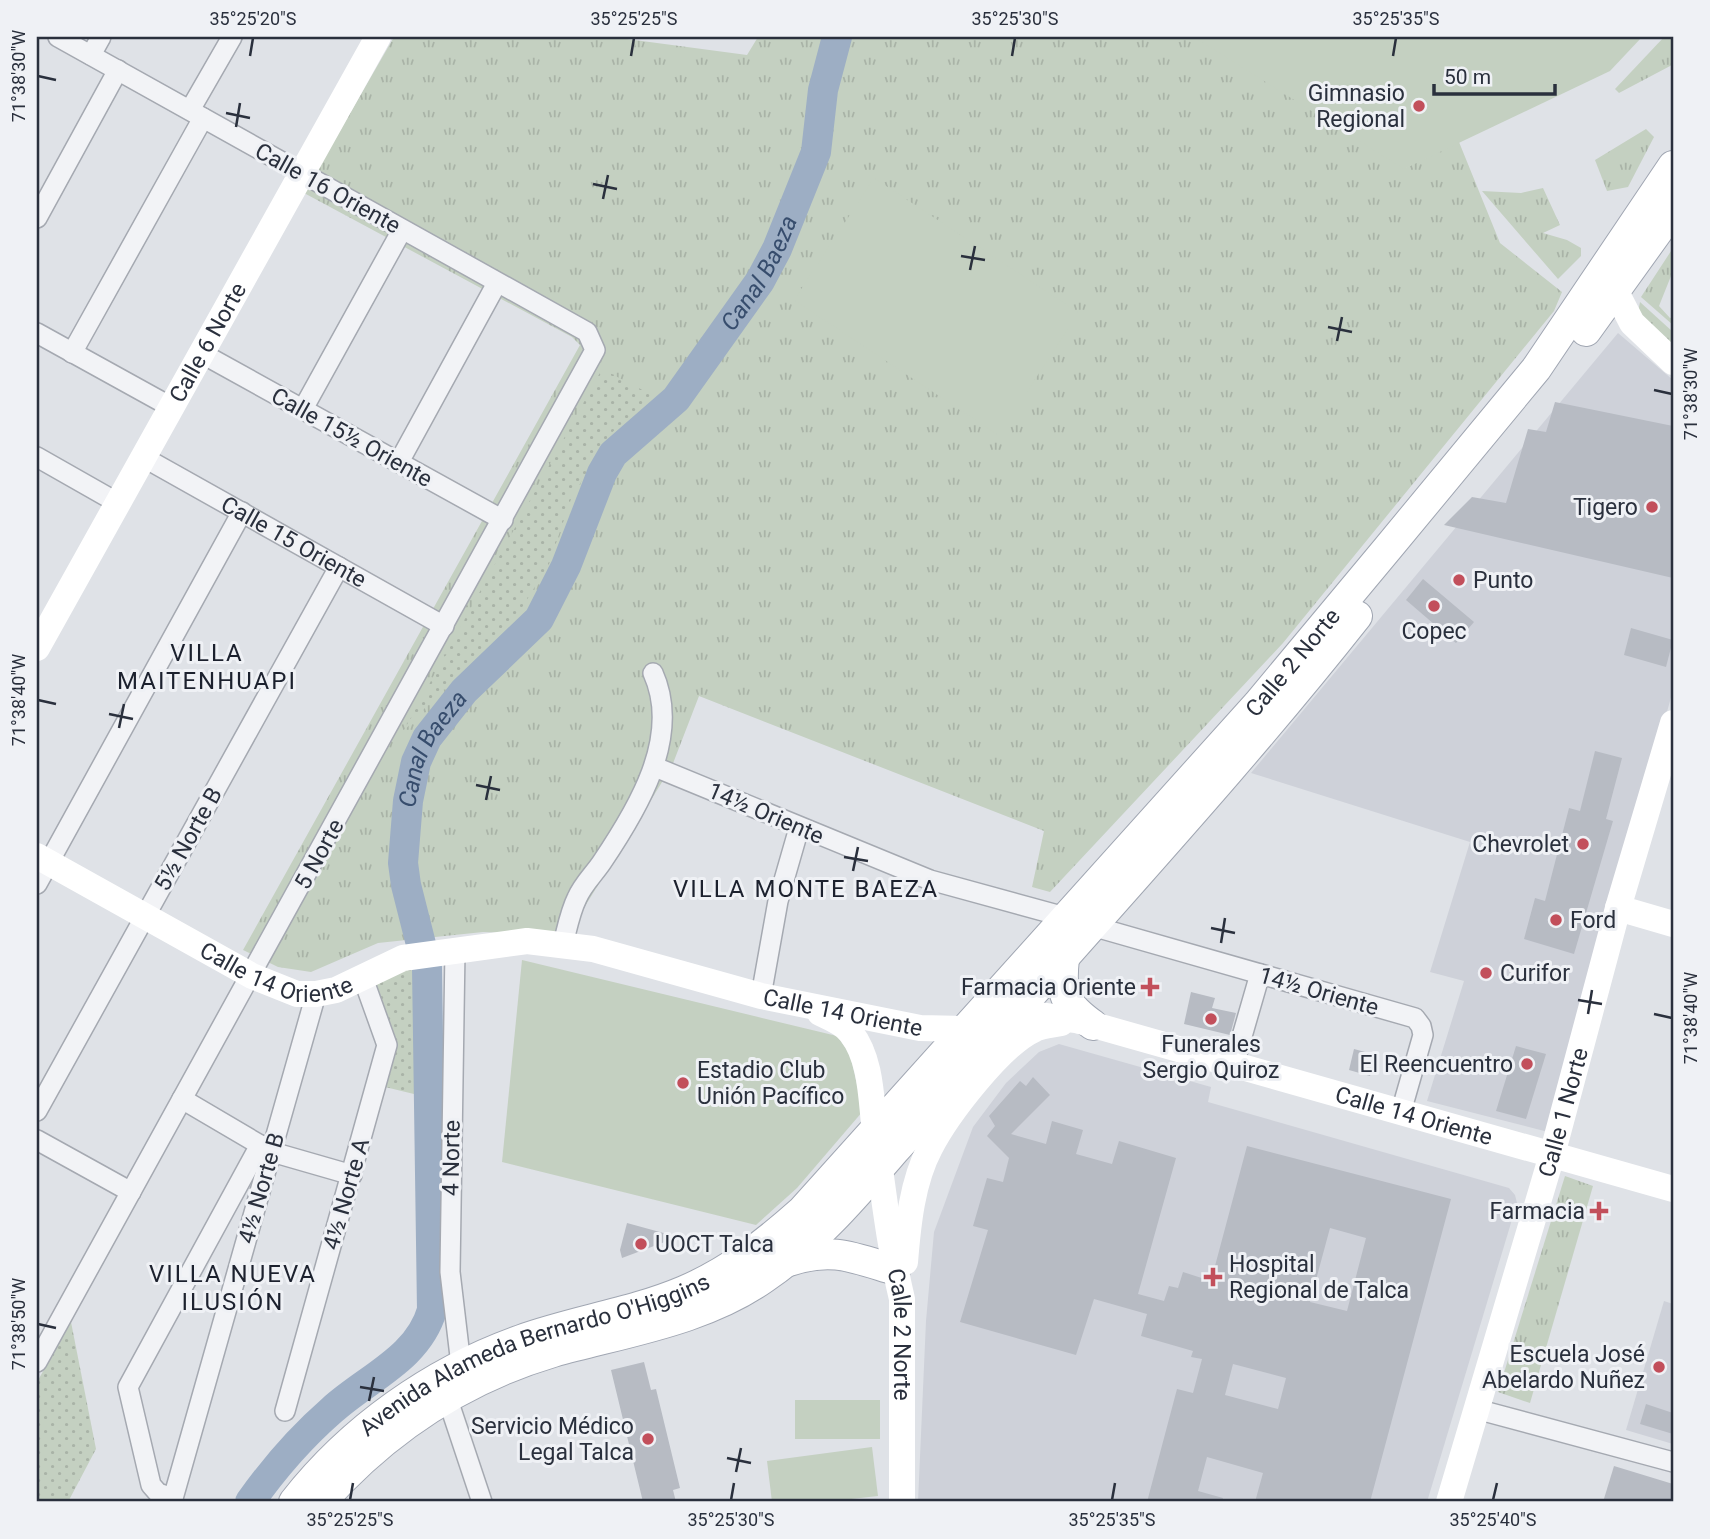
<svg xmlns="http://www.w3.org/2000/svg" width="1710" height="1539" font-family="Roboto,sans-serif">
	<defs>
		<pattern id="grass-tufts" width="24" height="20" patternUnits="userSpaceOnUse" patternTransform="scale(1.75)"><rect width="24" height="20" fill="#c4d0c1"/><path d="M3 7l-1-3M5 7V3M7 7l1-3M15 17l-1-3M17 17v-4M19 17l1-3" fill="none" stroke="#a9b3a7"/></pattern>
		<pattern id="park-dots" width="8" height="8" patternUnits="userSpaceOnUse" patternTransform="scale(1.75)"><rect width="8" height="8" fill="#c4d0c1"/><path d="M2 2h.1M6 6h.1" fill="none" stroke="#a9b3a7" stroke-width="1.8" stroke-linecap="round"/></pattern>
	</defs>
	<rect width="100%" height="100%" fill="#dfe2e7"/>
	<!-- built -->
	<g fill="#ced1d9">
		<polygon points="1618,333 1673,380 1673,690 1552,1133 1427,1101 1464,981 1430,972 1470,842 1251,773"/>
		<polygon points="1059,1044 1211,1087 1208,1102 1509,1188 1515,1195 1517,1203 1427,1502 918,1502 926,1321 934,1232 973,1127 1006,1083 1039,1052"/>
		<polygon points="1664,1301 1673,1304 1673,1444 1626,1430"/>
	</g>
	<!-- grass -->
	<g fill="url(#grass-tufts)">
		<polygon points="394,37 612,37 747,55 758,37 1238,37 1405,168 1459,142 1500,243 1562,292 1554,311 1283,643 1050,892 1032,887 1044,831 699,696 672,766 582,911 574,935 483,932 378,943 311,972 278,967 243,950 580,345 572,337 304,193"/>
		<polygon points="1664,37 1671,37 1672,65 1619,93 1615,89"/>
		<polygon points="1646,129 1654,137 1628,187 1607,191 1595,160"/>
		<polygon points="1543,188 1560,225 1543,233 1567,240 1581,248 1581,256 1558,279 1482,191 1521,193"/>
		<polygon points="1673,248 1673,271 1659,306 1670,318 1673,317 1673,325 1641,297"/>
		<polygon points="1640,302 1673,332 1673,346 1638,312"/>
		<polygon points="1565,1176 1593,1186 1530,1403 1498,1392"/>
	</g>
	<!-- park -->
	<g fill="url(#park-dots)">
		<polygon points="602,369 654,396 609,435 571,499 549,564 513,622 456,674 403,732"/>
		<polygon points="415,960 419,1019 418,1095 381,1086 391,1046 369,981"/>
		<polygon points="71,1322 96,1449 68,1502 37,1499 37,1382"/>
	</g>
	<!-- pitch -->
	<g fill="#c4d0c1">
		<polygon points="1194,37 1642,37 1610,71 1404,169"/>
		<polygon points="874,178 1079,313 998,435 794,300"/>
		<polygon points="522,960 837,1036 850,1054 863,1111 797,1188 756,1225 502,1162"/>
		<rect x="795" y="1400" width="85" height="39"/>
		<polygon points="872,1447 878,1496 825,1502 772,1502 767,1461"/>
	</g>
	<g fill="none" stroke-linecap="round" stroke-linejoin="round">
		<!-- river -->
		<path stroke="#9daec4" stroke-width="30" id="s1" d="M250 1502C274 1468 301 1437 332 1410 367 1378 418 1359 432 1310L427 968 406 885 403 863 408 801 416 762 427 738 464 691 539 619 566 566 602 473 613 454 676 399 760 281 777 249 816 152 823 90 837 37"/>
	</g>
	<!-- building -->
	<g fill="#b7bbc3" fill-rule="evenodd">
		<polygon points="1555,402 1673,426 1673,578 1444,525 1472,497 1506,503 1528,429 1546,432"/>
		<polygon points="1423,579 1474,622 1456,643 1406,600"/>
		<polygon points="1631,628 1673,640 1666,667 1624,655"/>
		<polygon points="1595,751 1622,758 1606,819 1613,821 1574,954 1524,939 1535,898 1545,901 1569,808 1580,811"/>
		<polygon points="1191,992 1215,998 1212,1008 1236,1013 1230,1035 1184,1024"/>
		<polygon points="1516,1046 1546,1054 1526,1119 1496,1111"/>
		<polygon points="1354,1049 1376,1055 1370,1076 1349,1070"/>
		<path d="M1033 1077 1050 1095 1011 1134 1046 1144 1052 1121 1083 1130 1076 1154 1112 1164 1119 1141 1176 1158 1138 1294 1164 1301 1169 1286 1178 1288 1183 1272 1211 1281 1247 1146 1451 1199 1370 1502H1255L1263 1473 1207 1457 1198 1491 1223 1498 1222 1502H1147L1177 1389 1193 1393 1202 1359 1191 1357 1193 1351 1141 1336 1147 1314 1094 1299 1076 1355 960 1322 988 1230 973 1226 987 1178 1003 1182 1009 1158 987 1136 995 1126 989 1116 1020 1081 1026 1086ZM1330 1228 1366 1238 1347 1311 1310 1302ZM1233 1364 1286 1378 1278 1409 1225 1395Z"/>
		<polygon points="627,1223 678,1237 622,1258 620,1250"/>
		<polygon points="644,1362 651,1390 656,1389 680,1488 673,1490 676,1502 643,1502 611,1370"/>
		<polygon points="1646,1404 1673,1413 1673,1434 1640,1424"/>
		<polygon points="1614,1466 1673,1484 1673,1502 1603,1502"/>
	</g>
	<g fill="none" stroke-linecap="round" stroke-linejoin="round">
		<!-- street casing -->
		<g stroke="#a5a9b1" stroke-width="22">
			<g id="street">
				<polyline points="91,55 101,37"/>
				<polyline points="190,110 232,37"/>
				<polyline points="37,218 118,70"/>
				<polyline points="37,333 171,407"/>
				<polyline points="72,353 203,118"/>
				<polyline points="201,353 503,520"/>
				<polyline points="303,409 402,230"/>
				<polyline points="37,457 118,503"/>
				<path id="s2" d="M143 457 444 626"/>
				<polyline points="399,462 497,283"/>
				<polyline points="655,767 930,880 1065,917"/>
				<polyline points="37,884 242,512"/>
				<polyline points="1092,926 1415,1018 1421,1026 1423,1035 1401,1112"/>
				<path d="M563 944C567 929 570 912 577 898 583 884 594 874 602 862 637 810 682 737 653 673"/>
				<polyline points="455,950 450,1272 461,1365"/>
				<polyline points="761,996 778,901 799,828"/>
				<polyline points="1234,1064 1260,974"/>
				<polyline points="182,1099 272,1152 352,1175"/>
				<polyline points="37,1111 339,567"/>
				<polyline points="37,1140 131,1192"/>
				<polyline points="37,1362 595,350 587,332 58,37"/>
				<polyline points="447,1397 482,1502"/>
				<polyline points="1476,1409 1673,1462"/>
				<polyline points="285,1411 387,1045 363,978"/>
				<polyline points="173,1498 158,1493 151,1485 128,1387 260,1145"/>
				<polyline points="172,1502 316,994"/>
			</g>
		</g>
		<!-- primary casing -->
		<g stroke="#a0a6b2" stroke-width="32">
			<g id="primary">
				<polyline points="1586,331 1673,210"/>
				<path d="M1064 958C1060 994 1064 1004 1093 1025"/>
				<path d="M789 1261C832 1247 852 1257 895 1270"/>
				<path id="s7" d="M294 1502C351 1429 433 1371 521 1340 574 1321 632 1313 684 1291 729 1272 766 1243 802 1211L1258 704 1388 548 1536 369 1673 166"/>
				<path d="M321 1502C384 1431 462 1379 553 1352 624 1332 703 1321 764 1278 814 1244 854 1197 894 1151 930 1111 965 1070 1000 1030 1120 893 1244 759 1357 616"/>
			</g>
		</g>
		<!-- street -->
		<use href="#street" stroke="#f2f3f6" stroke-width="19"/>
		<!-- secondary -->
		<g stroke="#fff" stroke-width="26">
			<polyline points="1616,292 1632,323 1673,362"/>
			<path id="s3" d="M37 648 378 37"/>
			<path id="s4" d="M37 856 252 976 297 994H316L336 990 403 958 527 941 593 949 761 996 920 1028 965 1029 1030 1014 1076 1020 1673 1189"/>
			<polyline points="1618,908 1673,924"/>
			<path id="s5" d="M820 1013C831 1018 844 1023 851 1033 872 1060 871 1101 875 1133 883 1188 889 1245 902 1299V1502"/>
			<path d="M905 1262C908 1225 912 1182 930 1148 947 1115 1001 1044 1035 1029 1042 1025 1052 1025 1061 1023"/>
			<path id="s6" d="M1449 1502 1552 1155 1618 908 1673 723"/>
		</g>
		<!-- primary -->
		<use href="#primary" stroke="#fff" stroke-width="30"/>
	</g>
	<!-- ticks -->
	<path fill="none" stroke="#2a303d" stroke-width="2.5" d="M250 56 253 38M631 56 634 38M1012 56 1015 38M1393 56 1396 38M38 76 56 80M226 113 250 118M236 127 240 103M593 184 617 189M603 199 608 175M961 256 985 260M970 270 975 246M1328 327 1352 332M1337 341 1342 317M1654 390 1672 394M38 700 56 704M109 714 133 719M119 728 124 704M476 785 500 790M486 800 491 776M844 857 868 861M853 871 858 847M1211 928 1235 933M1221 943 1225 918M1578 1000 1602 1004M1588 1014 1592 990M1654 1014 1672 1018M38 1324 56 1328M360 1387 384 1391M369 1401 374 1377M727 1458 751 1463M736 1472 741 1448M350 1500 353 1483M731 1500 734 1483M1112 1500 1115 1483M1493 1500 1497 1483"/>
	<!-- markers -->
	<g fill="#c24f5b" stroke="#eff1f5" stroke-width="2.5">
		<circle cx="1419" cy="106" r="7"/>
		<circle cx="1652" cy="507" r="7"/>
		<circle cx="1459" cy="580" r="7"/>
		<circle cx="1434" cy="606" r="7"/>
		<circle cx="1583" cy="844" r="7"/>
		<circle cx="1556" cy="920" r="7"/>
		<circle cx="1486" cy="973" r="7"/>
		<path d="M1146.5 976.5h7v7h7v7h-7v7h-7v-7h-7v-7h7z"/>
		<circle cx="1211" cy="1019" r="7"/>
		<circle cx="1527" cy="1064" r="7"/>
		<circle cx="683" cy="1083" r="7"/>
		<path d="M1595.5 1200.5h7v7h7v7h-7v7h-7v-7h-7v-7h7z"/>
		<circle cx="641" cy="1244" r="7"/>
		<path d="M1209.5 1266.5h7v7h7v7h-7v7h-7v-7h-7v-7h7z"/>
		<circle cx="1659" cy="1367" r="7"/>
		<circle cx="648" cy="1439" r="7"/>
	</g>
	<g text-anchor="middle" stroke-width="6" stroke-linejoin="round" paint-order="stroke">
		<!-- poi labels -->
		<g font-size="23" fill="#2a303d" stroke="#eff1f5" text-anchor="end">
			<text x="1405" y="101">Gimnasio<tspan x="1405" dy="26">Regional</tspan></text>
			<text x="1638" y="515">Tigero</text>
			<text x="1473" y="588" text-anchor="start">Punto</text>
			<text x="1434" y="639" text-anchor="middle">Copec</text>
			<text x="1569" y="852">Chevrolet</text>
			<text x="1570" y="928" text-anchor="start">Ford</text>
			<text x="1500" y="981" text-anchor="start">Curifor</text>
			<text x="1136" y="995">Farmacia Oriente</text>
			<text x="1211" y="1052" text-anchor="middle">Funerales<tspan x="1211" dy="26">Sergio Quiroz</tspan></text>
			<text x="1513" y="1072">El Reencuentro</text>
			<text x="697" y="1078" text-anchor="start">Estadio Club<tspan x="697" dy="26">Unión Pacífico</tspan></text>
			<text x="1585" y="1219">Farmacia</text>
			<text x="655" y="1252" text-anchor="start">UOCT Talca</text>
			<text x="1229" y="1272" text-anchor="start">Hospital<tspan x="1229" dy="26">Regional de Talca</tspan></text>
			<text x="1645" y="1362">Escuela José<tspan x="1645" dy="26">Abelardo Nuñez</tspan></text>
			<text x="634" y="1434">Servicio Médico<tspan x="634" dy="26">Legal Talca</tspan></text>
		</g>
		<!-- street labels -->
		<g font-size="23" fill="#2a303d" stroke="#eff1f5">
			<text transform="translate(328 188) rotate(29)" y="8">Calle 16 Oriente</text>
			<text dy="8" stroke="none"><textPath href="#s3" startOffset="350">Calle 6 Norte</textPath></text>
			<text transform="translate(352 437) rotate(29)" y="8">Calle 15½ Oriente</text>
			<text dy="8" stroke="none"><textPath href="#s2" startOffset="173">Calle 15 Oriente</textPath></text>
			<text dy="8" stroke="none"><textPath href="#s7" startOffset="1332">Calle 2 Norte</textPath></text>
			<text transform="translate(766 813) rotate(23)" y="8">14½ Oriente</text>
			<text transform="translate(188 839) rotate(-61)" y="8">5½ Norte B</text>
			<text transform="translate(319 854) rotate(-61)" y="8">5 Norte</text>
			<text dy="8" stroke="none"><textPath href="#s4" startOffset="270">Calle 14 Oriente</textPath></text>
			<text transform="translate(1319 991) rotate(16)" y="8">14½ Oriente</text>
			<text dy="8" stroke="none"><textPath href="#s4" startOffset="858">Calle 14 Oriente</textPath></text>
			<text dy="8" stroke="none"><textPath href="#s6" startOffset="406">Calle 1 Norte</textPath></text>
			<text dy="8" stroke="none"><textPath href="#s4" startOffset="1446">Calle 14 Oriente</textPath></text>
			<text transform="translate(451 1158) rotate(-89)" y="8">4 Norte</text>
			<text transform="translate(261 1188) rotate(-74)" y="8">4½ Norte B</text>
			<text transform="translate(346 1194) rotate(-74)" y="8">4½ Norte A</text>
			<text dy="8" stroke="none"><textPath href="#s5" startOffset="345">Calle 2 Norte</textPath></text>
			<text dy="8" stroke="none"><textPath href="#s7" startOffset="289">Avenida Alameda Bernardo O'Higgins</textPath></text>
		</g>
		<!-- water labels -->
		<g font-size="24" font-style="italic" fill="#374d6d" stroke="#eff1f5">
			<text dy="8" stroke="none"><textPath href="#s1" startOffset="1426">Canal Baeza</textPath></text>
			<text dy="8" stroke="none"><textPath href="#s1" startOffset="838">Canal Baeza</textPath></text>
		</g>
		<!-- neighbourhood labels -->
		<g font-size="24" letter-spacing="2" fill="#1c212e" stroke="#eff1f5">
			<text x="207" y="661">VILLA<tspan x="207" dy="28">MAITENHUAPI</tspan></text>
			<text x="806" y="897">VILLA MONTE BAEZA</text>
			<text x="233" y="1282">VILLA NUEVA<tspan x="233" dy="28">ILUSIÓN</tspan></text>
		</g>
	</g>
	<!-- border -->
	<rect width="1710" height="1539" fill="none" stroke="#eff1f5" stroke-width="77"/>
	<!-- scale -->
	<path d="M1434 84v10h121v-10" fill="none" stroke="#2a303d" stroke-width="3.5"/>
	<text x="1444" y="84" font-size="21" fill="#2a303d" stroke="#eff1f5" stroke-width="5" paint-order="stroke">50 m</text>
	<rect x="38" y="38" width="1634" height="1462" fill="none" stroke="#2a303d" stroke-width="2.5"/>
	<g font-size="18" text-anchor="middle" fill="#2a303d">
		<text x="253" y="25">35°25'20"S</text>
		<text x="634" y="25">35°25'25"S</text>
		<text x="1015" y="25">35°25'30"S</text>
		<text x="1396" y="25">35°25'35"S</text>
		<text transform="translate(19 76) rotate(-90)" y="6">71°38'30"W</text>
		<text transform="translate(1691 394) rotate(-90)" y="6">71°38'30"W</text>
		<text transform="translate(19 700) rotate(-90)" y="6">71°38'40"W</text>
		<text transform="translate(1691 1018) rotate(-90)" y="6">71°38'40"W</text>
		<text transform="translate(19 1324) rotate(-90)" y="6">71°38'50"W</text>
		<text x="350" y="1526">35°25'25"S</text>
		<text x="731" y="1526">35°25'30"S</text>
		<text x="1112" y="1526">35°25'35"S</text>
		<text x="1493" y="1526">35°25'40"S</text>
	</g>
</svg>
